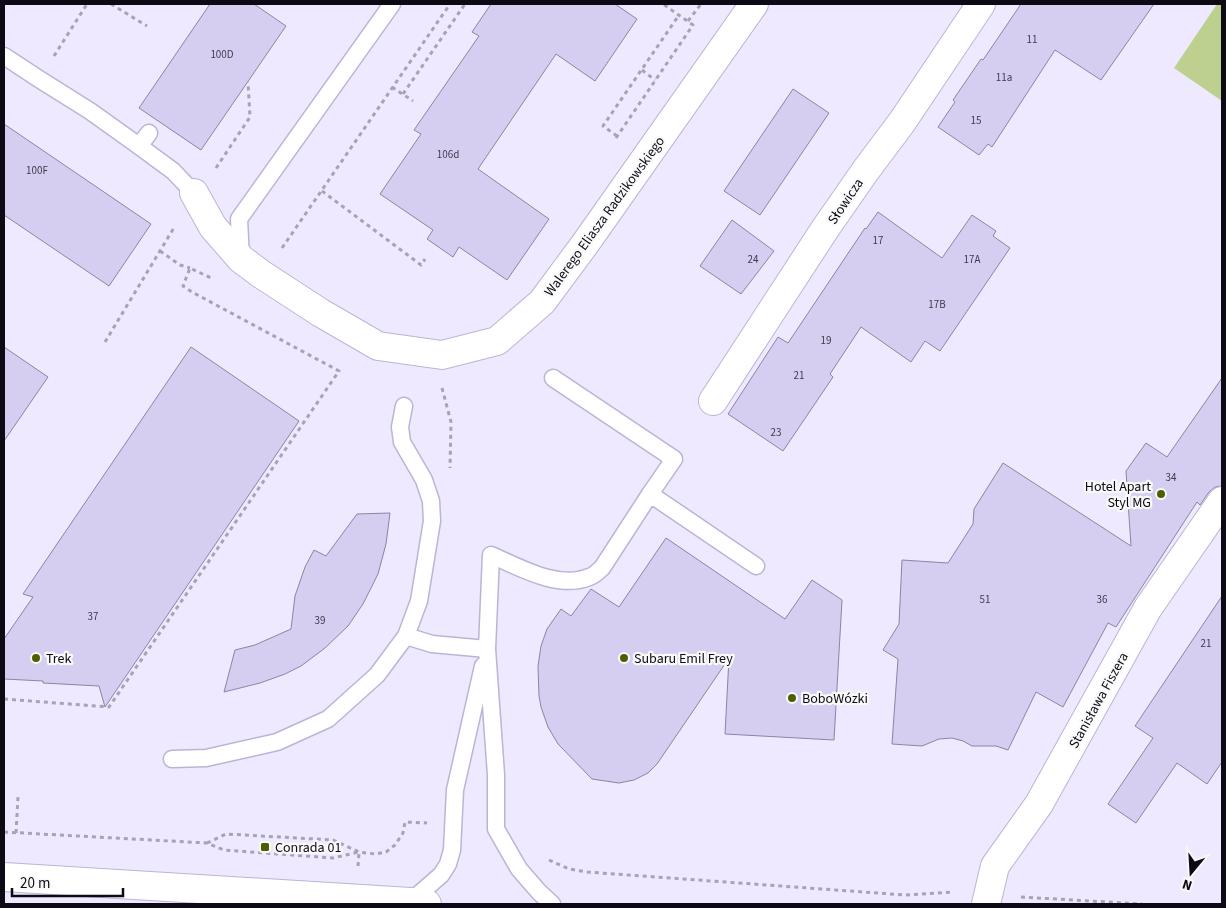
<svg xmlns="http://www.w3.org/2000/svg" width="1226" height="908" font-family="'Source Sans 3',sans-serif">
	<rect width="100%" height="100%" fill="#eee9fe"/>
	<!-- green -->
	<polygon fill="#bed08f" points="1217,4 1222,4 1222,101 1174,68"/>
	<!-- building -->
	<g fill="#d6cef0" stroke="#8c84a4">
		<polygon points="210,4 254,4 286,26 201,150 139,108"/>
		<polygon points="491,4 615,4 637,19 595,81 556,54 478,169 549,219 507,280 459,247 453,257 427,239 433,230 380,194 421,134 414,130 479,36 472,32"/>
		<polygon points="1021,4 1154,4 1101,80 1055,50 992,147 988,144 979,155 938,127 955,102 953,100 981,59 983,60"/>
		<polygon points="793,89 829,113 760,215 724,191"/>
		<polygon points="4,124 151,224 109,286 4,215"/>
		<polygon points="878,212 942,258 972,215 996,231 993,236 1010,248 940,351 925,341 911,362 861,327 830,374 833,377 783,451 728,414 778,337 788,343 865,228 866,229"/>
		<polygon points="732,220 774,251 741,294 700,266"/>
		<polygon points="4,347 48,377 4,441"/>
		<polygon points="191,347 299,421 105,707 99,686 43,683 43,681 4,679 4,639 33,597 23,594"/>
		<polygon points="1222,378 1222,486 1215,487 1209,492 1200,505 1197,502 1116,627 1108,623 1063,707 1036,692 1008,750 996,746 972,746 963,741 952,738 939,739 922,746 892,744 898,659 883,650 899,624 902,560 948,563 973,524 974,509 1003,463 1131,546 1126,471 1146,443 1167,457"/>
		<polygon points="390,513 386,544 378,574 363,604 348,626 325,648 301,666 285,674 260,683 224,692 235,650 255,645 291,629 295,596 305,567 314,550 326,556 357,514"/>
		<polygon points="666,538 785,619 812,580 842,600 834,740 725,734 729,658 657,764 648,773 634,780 619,783 592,779 558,744 548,727 541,707 539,696 538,666 541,646 547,629 561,609 571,616 591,589 619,607"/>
		<polygon points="1222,596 1222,762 1207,784 1177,763 1136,823 1108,804 1153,738 1135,726"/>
	</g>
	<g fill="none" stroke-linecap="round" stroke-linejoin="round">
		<!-- service casing -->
		<g stroke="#bcb4d5" stroke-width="19">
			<g id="service">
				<polyline points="4,56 39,79 90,111 139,146 173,171 194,193"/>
				<polyline points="139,146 149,133"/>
				<polyline points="241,259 239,219 392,4"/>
				<polyline points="553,378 674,459 650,494"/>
				<polyline points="406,636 432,644 487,649"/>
				<polyline points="172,759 206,758 277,742 328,719 377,675 406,636 419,601 432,521 431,501 424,480 402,442 400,427 404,406"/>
				<polyline points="410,902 441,875 448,864 452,850 455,790 483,666"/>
				<path d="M552 904 539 892 519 869 496 829V775L487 649 491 555C519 567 558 590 589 577 594 576 598 571 602 568L650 494 756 566"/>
			</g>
		</g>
		<!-- minor casing -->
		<g stroke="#bcb4d5" stroke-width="30">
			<g id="minor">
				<polyline points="194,193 213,227 241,259 261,274 321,313 378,346 442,355 497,341 542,302 585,244 754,4"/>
				<polyline points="713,401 825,229 866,170 902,122 981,4"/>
				<polyline points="986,904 995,866 1039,804 1148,608 1222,501"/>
			</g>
		</g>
		<!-- primary casing -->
		<g stroke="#bcb4d5" stroke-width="30">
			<polyline id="primary" points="4,877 410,902 427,904"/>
		</g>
		<!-- path -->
		<g stroke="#a7a3b4" stroke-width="3" stroke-dasharray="4 4" stroke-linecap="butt">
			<polyline points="111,4 147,26"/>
			<polyline points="688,21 701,4"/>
			<polyline points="54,56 87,4"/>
			<polyline points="642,70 655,80"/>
			<polyline points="392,87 413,101"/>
			<polyline points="403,94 465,4"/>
			<polyline points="617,136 603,126 679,15"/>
			<polyline points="616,138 693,25 663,4"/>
			<polyline points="216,168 250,117 248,82"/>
			<polyline points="322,191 421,265 425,259"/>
			<polyline points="282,248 450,4"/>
			<polyline points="160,251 180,265 190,268"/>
			<polyline points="105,342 175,226"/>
			<polyline points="442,388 451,422 450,468"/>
			<polyline points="4,699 109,707 339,371 192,292 183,286 190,268 211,278"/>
			<polyline points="4,832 207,843 224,850 333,858 359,852"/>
			<polyline points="16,833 18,797"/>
			<polyline points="207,843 226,834 333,840 359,852 375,854 386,852 395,845 403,833 405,822 427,823"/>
			<polyline points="549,860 569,869 587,872 905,895 954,892"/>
			<polyline points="358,866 359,853"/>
			<polyline points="1021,897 1142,904"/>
		</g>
		<!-- service -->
		<use href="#service" stroke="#fff" stroke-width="16"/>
		<!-- minor -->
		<use href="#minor" stroke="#fff" stroke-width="28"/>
		<!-- primary -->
		<use href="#primary" stroke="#fff" stroke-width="28"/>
	</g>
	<!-- markers -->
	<g fill="#4e5f02" stroke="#f9f9f9" stroke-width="2">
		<circle cx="1161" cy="494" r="5"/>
		<circle cx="36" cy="658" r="5"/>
		<circle cx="624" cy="658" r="5"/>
		<circle cx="792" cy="698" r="5"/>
		<rect x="260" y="842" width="10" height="10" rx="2.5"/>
	</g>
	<g text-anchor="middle" stroke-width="4.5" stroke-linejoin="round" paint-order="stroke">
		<!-- number labels -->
		<g font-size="11" fill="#3f3b4c">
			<text x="1032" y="43">11</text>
			<text x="222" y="58">100D</text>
			<text x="1004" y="81">11a</text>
			<text x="976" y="124">15</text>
			<text x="448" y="158">106d</text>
			<text x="37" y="174">100F</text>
			<text x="878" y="244">17</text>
			<text x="753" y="263">24</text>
			<text x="972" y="263">17A</text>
			<text x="937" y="308">17B</text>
			<text x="826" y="344">19</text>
			<text x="799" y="379">21</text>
			<text x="776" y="436">23</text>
			<text x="1171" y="481">34</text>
			<text x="985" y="603">51</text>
			<text x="1102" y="603">36</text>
			<text x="93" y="620">37</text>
			<text x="320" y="624">39</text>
			<text x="1206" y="647">21</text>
		</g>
		<!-- street labels -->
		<g font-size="14" fill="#0d0a15" stroke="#f9f9f9">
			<text transform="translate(845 201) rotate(-56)" y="5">Słowicza</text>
			<text transform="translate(604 216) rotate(-54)" y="5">Walerego Eliasza Radzikowskiego</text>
			<text transform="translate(1098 700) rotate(-61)" y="5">Stanisława Fiszera</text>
		</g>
		<!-- poi labels -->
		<g font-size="14" fill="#0d0a15" stroke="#f9f9f9" text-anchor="start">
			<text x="1151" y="491" text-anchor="end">Hotel Apart<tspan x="1151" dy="16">Styl MG</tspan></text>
			<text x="46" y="663">Trek</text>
			<text x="634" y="663">Subaru Emil Frey</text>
			<text x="802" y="703">BoboWózki</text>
			<text x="275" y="852">Conrada 01</text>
		</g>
	</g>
	<!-- border -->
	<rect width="1226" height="908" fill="none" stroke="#0d0a15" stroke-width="10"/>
	<!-- north arrow -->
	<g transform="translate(1191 873) rotate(198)" stroke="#f9f9f9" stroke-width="4" paint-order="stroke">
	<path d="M0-4L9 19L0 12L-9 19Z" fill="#0d0a15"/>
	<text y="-8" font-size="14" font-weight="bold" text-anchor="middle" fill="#0d0a15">N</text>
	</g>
	<!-- scale -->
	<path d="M12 888v8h111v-8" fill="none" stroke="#0d0a15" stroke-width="2.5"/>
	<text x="20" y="888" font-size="15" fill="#0d0a15" stroke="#f9f9f9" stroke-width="4" paint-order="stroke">20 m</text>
</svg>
